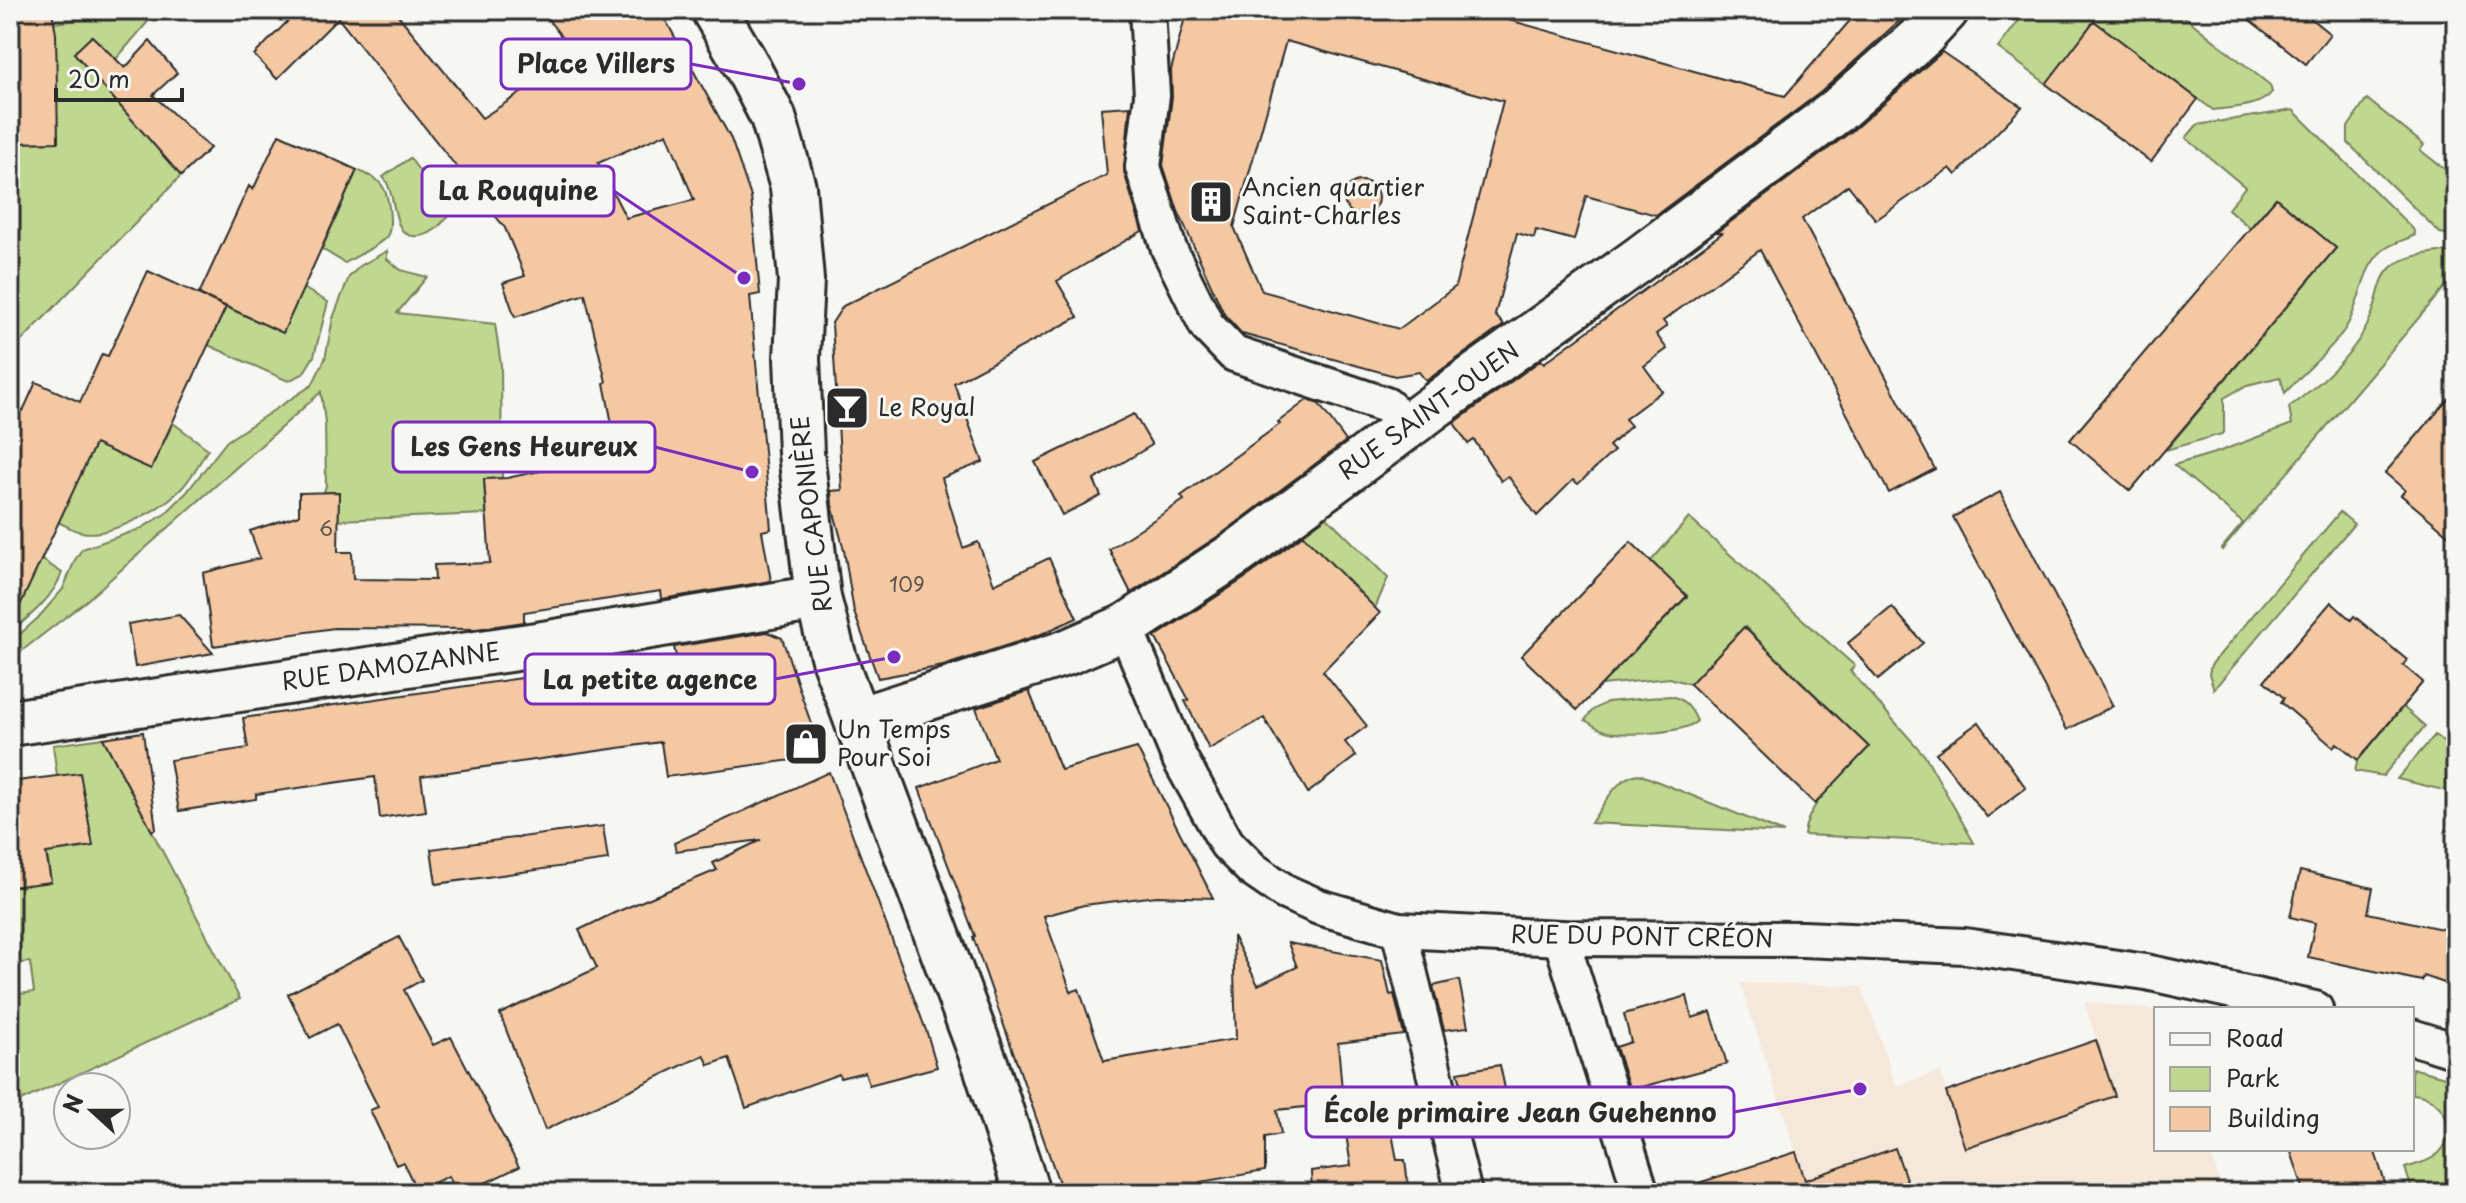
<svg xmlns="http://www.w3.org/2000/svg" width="2466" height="1203" font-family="'Playpen Sans',sans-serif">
	<rect width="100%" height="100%" fill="#f6f6f2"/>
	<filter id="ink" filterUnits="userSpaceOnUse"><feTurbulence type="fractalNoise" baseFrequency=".0125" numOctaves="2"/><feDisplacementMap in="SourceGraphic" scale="16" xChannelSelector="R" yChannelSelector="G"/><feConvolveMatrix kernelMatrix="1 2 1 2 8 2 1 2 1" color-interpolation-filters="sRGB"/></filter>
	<g filter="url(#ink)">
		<!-- built -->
		<polygon fill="#f5e8da" points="1740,983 1862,986 1896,1086 1941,1071 1946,1092 1965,1148 2115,1096 2084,1002 2156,1010 2156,1149 2209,1149 2224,1193 1666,1193 1796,1152"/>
		<!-- green -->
		<g fill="#bfd78e" stroke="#75815c" stroke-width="2">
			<polygon points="82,10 157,11 117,58 110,59 181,176 10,353 10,143 58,142 54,23 77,20 82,13"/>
			<path d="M2027 10H2176L2270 85 2272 92C2260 108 2232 107 2213 110L2094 21 2047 84 1998 48Z"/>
			<polygon points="2367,99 2424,145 2420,150 2456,178 2456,236 2440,233 2348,143 2348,127"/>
			<path d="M2293 110 2413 229 2415 235C2405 240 2390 244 2382 251 2360 271 2361 305 2345 329 2328 354 2304 371 2285 393L2280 377 2247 385 2224 398V430L2222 434 2166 450 2336 248 2276 198 2250 228 2228 209 2245 187 2186 138 2197 125Z"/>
			<path d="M410 158 450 214C440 226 430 238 413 236 391 235 397 192 383 177Z"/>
			<path d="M357 170C366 174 379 179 383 187 389 196 393 228 387 236 378 247 357 255 345 263L322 249Z"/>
			<polygon points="387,251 387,259 401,270 427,277 397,313 495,324 501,365 502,478 484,480 486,514 338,520 339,492 324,492 326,485 325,422 321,392 86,601 10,660 10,643 38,618 63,589 75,560 82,549 140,529 165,514 186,493 227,441 312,385 325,359 333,318 349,277 360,266"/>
			<path d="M2438 252 2456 253V274L2222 550 2221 549 2243 523 2174 465 2218 452 2292 424 2289 407C2315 388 2342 365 2360 338 2392 289 2362 261 2438 252Z"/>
			<polygon points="303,288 328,302 314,356 303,374 288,381 208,345 226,307 283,333"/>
			<path d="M173 423 208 449C199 463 191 480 179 491 159 510 110 538 81 532 74 531 65 525 58 522L95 444 151 469Z"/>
			<polygon points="2340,512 2354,524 2214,689 2209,674 2211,665"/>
			<polygon points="1327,517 1388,578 1375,608 1302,535"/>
			<path d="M1689 518 1855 666 1850 671 1926 757 1974 843 1804 835C1807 801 1847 771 1869 747L1745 627 1690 684 1670 678 1601 685 1687 597 1651 561Z"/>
			<path d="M41 559 62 573C53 598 30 616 10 633V602Z"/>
			<path d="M1670 696C1683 698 1692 709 1697 721 1685 733 1632 735 1614 733 1603 732 1594 726 1585 720L1593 710 1607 702Z"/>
			<polygon points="2403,707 2425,726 2383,776 2355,771 2358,760"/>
			<polygon points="2435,735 2456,753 2456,793 2397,779"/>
			<polygon points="103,738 240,999 10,1106 10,1024 15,1023 11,998 13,995 34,992 30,962 10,964 10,887 51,882 47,853 84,848 91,837 89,825 79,818 75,781 66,775 57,776 53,745"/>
			<path d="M1639 774 1784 833 1591 823C1603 806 1617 776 1639 774Z"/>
			<path d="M2412 1068 2456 1080V1193H2413L2405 1168C2417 1164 2429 1162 2439 1153 2462 1130 2441 1095 2412 1094Z"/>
		</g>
		<!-- building -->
		<g fill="#f4c8a3" stroke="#2b2b2b" stroke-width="2" fill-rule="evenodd">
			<polygon points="10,10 52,10 56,34 58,142 10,143"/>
			<path d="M299 10H394L482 118 577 57 541 10H660L731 139 751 197 760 294 750 296 771 529 762 531 771 581 662 599 661 591 524 612V622L476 629 334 628 213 646 203 573 260 558 250 531 299 515V493L339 492 338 552H352L353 579 435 580 434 565 490 563 484 479 507 478 582 462 578 437 613 429 604 383 606 382 585 294 515 317 503 283 525 276 505 228 338 18 277 79 254 55ZM667 133 694 200 626 218 598 163Z"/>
			<path d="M1187 10H1472L1785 96 1859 10H1911L1821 92 1656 215 1586 196 1574 240 1536 230 1534 238 1517 233 1495 315 1504 325 1426 381 1419 372 1395 376 1242 334 1224 314 1178 211 1163 165 1172 97 1171 70ZM1286 41 1503 101 1455 287 1399 329 1262 291 1234 227Z"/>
			<polygon points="2237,10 2300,10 2330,34 2306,64"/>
			<polygon points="2094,21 2198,99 2151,162 2046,84"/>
			<polygon points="92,36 125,68 150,41 177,73 153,95 210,148 181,176 74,53"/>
			<polygon points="1942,52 2022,107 1956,175 1950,168 1876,220 1848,185 1802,219 1935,469 1889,493 1760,250 1663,321 1667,326 1656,334 1667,349 1644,366 1662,391 1625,419 1631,426 1609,446 1614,451 1578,484 1573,480 1537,516 1508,476 1501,481 1474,440 1468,444 1454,423 1541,360 1544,363 1722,233 1717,232 1852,131"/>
			<polygon points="1130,106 1124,172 1142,231 1057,281 1078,317 954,383 983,462 942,478 963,548 978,542 994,584 1049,558 1077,618 1039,635 943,666 878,678 854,612 844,550 832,505 831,491 842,490 832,323 843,306 1107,175 1101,108"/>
			<polygon points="279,134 357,170 283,333 199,294 249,186 253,190"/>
			<circle cx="1361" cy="198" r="17"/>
			<polygon points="2276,198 2336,248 2130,491 2070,440"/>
			<polygon points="148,271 226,307 151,469 95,444 10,627 10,405 23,411 36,382 80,402 102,354 108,356"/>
			<polygon points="2456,390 2456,541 2401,495 2405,490 2385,473"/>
			<polygon points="1307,400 1319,404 1346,441 1223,533 1131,593 1109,549 1184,500 1181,496 1280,424 1278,422"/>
			<polygon points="1134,414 1152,445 1094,480 1101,496 1062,515 1035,462"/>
			<polygon points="2000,492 2113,706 2067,730 1953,517"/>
			<polygon points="1303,535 1380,613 1323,671 1367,726 1345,742 1356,756 1308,793 1264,718 1209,749 1185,701 1189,700 1155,637 1251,574"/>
			<polygon points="1631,542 1687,596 1577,710 1521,656"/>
			<polygon points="2331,602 2351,620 2354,616 2407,660 2403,665 2423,682 2358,760 2337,743 2333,747 2281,702 2284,698 2264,681"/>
			<polygon points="1892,607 1923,643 1878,680 1848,643"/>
			<polygon points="179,615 213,653 135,667 128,624"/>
			<polygon points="1744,627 1869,747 1815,804 1690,684"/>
			<polygon points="767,632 782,638 822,756 666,777 661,742 421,776 426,811 380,818 375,777 256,794 256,799 179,811 170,760 248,748 243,718 676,656 674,647"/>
			<polygon points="1029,691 1061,770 1137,748 1213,898 1157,896 1084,905 1044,916 1071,992 1079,989 1104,1061 1236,1039 1233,936 1258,985 1297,967 1288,943 1382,960 1390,995 1394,994 1404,1035 1338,1043 1343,1103 1277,1110 1281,1134 1265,1137 1265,1171 1200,1182 1201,1193 1065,1193 1058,1180 973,937 975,936 919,788 996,759 976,708"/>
			<polygon points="1979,722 2026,788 1987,817 1936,753"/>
			<polygon points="143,732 156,829 152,831 103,738"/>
			<polygon points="829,772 927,1033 937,1067 869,1085 865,1072 840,1078 839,1074 746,1108 729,1058 709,1065 704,1055 545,1130 500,1014 597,968 579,930 614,913 717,870 713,863 761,840 676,851 674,843"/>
			<polygon points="80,773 93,846 46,853 51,882 10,887 10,782"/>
			<polygon points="603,826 608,860 436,884 431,849"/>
			<polygon points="2300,871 2373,888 2368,913 2456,932 2456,987 2424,976 2422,981 2308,957 2315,923 2290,917"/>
			<polygon points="399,937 422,980 404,990 433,1045 451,1037 519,1167 464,1193 456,1193 448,1176 417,1191 403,1162 396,1165 370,1110 378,1107 337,1024 310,1038 288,994"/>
			<polygon points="1459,980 1468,1027 1444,1030 1433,986"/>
			<polygon points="1687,996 1692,1018 1711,1012 1727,1064 1630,1090 1616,1047 1631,1042 1624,1014"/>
			<polygon points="2096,1040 2115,1096 1965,1148 1946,1092"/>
			<polygon points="1500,1065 1508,1103 1468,1115 1458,1072"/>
			<polygon points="1391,1128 1397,1160 1405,1160 1409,1193 1312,1193 1311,1171 1351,1166 1346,1134"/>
			<polygon points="1895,1148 1911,1193 1690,1193 1689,1186 1796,1152 1805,1180"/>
			<polygon points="2290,1149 2374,1149 2386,1186 2370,1193 2305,1193"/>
		</g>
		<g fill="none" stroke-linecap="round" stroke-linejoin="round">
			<!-- street casing -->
			<g stroke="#2b2b2b" stroke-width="40">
				<g id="street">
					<polyline points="1147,10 1152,95 1143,167 1169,249 1207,326 1234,354 1386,405 1409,426"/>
					<polyline points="1125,627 1180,759 1227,844 1253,870 1285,892 1319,907 1399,930 1561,938 1803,939 1965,946 2146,972 2315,1009"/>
					<polyline points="1399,930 1464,1193"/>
					<polyline points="1561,938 1641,1193"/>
					<polyline points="2412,1037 2456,1051"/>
				</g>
			</g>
			<!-- secondary casing -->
			<g stroke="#2b2b2b" stroke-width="50">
				<g id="secondary">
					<polyline points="714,10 744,61 773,117 793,187 801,280 797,358 801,453 818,598 834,659 986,1066 1027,1193"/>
					<polyline points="858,720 1065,653 1125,627 1237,553 1459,388 1638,260 1837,111 1923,35 1946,10"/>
					<polyline points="10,723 543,644 818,598"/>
				</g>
			</g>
			<!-- street -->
			<use href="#street" stroke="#f6f6f2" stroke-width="34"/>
			<!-- secondary -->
			<use href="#secondary" stroke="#f6f6f2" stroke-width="44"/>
		</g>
	</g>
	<!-- icons -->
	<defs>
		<g id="building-square" transform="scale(2.3)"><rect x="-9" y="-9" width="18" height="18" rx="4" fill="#2b2b2b" stroke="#f6f6f2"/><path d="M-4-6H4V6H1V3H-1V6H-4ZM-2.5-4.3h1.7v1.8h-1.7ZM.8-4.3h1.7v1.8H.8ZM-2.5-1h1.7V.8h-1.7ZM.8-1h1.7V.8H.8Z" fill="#fff"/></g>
		<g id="bar-square" transform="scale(2.3)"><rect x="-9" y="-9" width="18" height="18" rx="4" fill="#2b2b2b" stroke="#f6f6f2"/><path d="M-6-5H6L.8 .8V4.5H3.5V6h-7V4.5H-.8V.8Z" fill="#fff"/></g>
		<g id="shop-square" transform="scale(2.3)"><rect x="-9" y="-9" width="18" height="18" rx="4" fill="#2b2b2b" stroke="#f6f6f2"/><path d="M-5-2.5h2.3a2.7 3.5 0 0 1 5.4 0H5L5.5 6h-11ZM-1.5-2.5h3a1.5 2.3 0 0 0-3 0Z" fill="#fff"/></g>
	</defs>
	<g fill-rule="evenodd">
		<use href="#building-square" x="1211" y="202"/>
		<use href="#bar-square" x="847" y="408"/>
		<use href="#shop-square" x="806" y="744"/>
	</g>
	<g text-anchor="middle" stroke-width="6" stroke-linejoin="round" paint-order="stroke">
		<!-- number labels -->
		<g font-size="20" fill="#5d5249">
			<text x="326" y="536">6</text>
			<text x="907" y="592">109</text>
		</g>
		<!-- poi labels -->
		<g font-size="24" fill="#2b2b2b" stroke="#f6f6f2" text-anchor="start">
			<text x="1242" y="196">Ancien quartier<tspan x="1242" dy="28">Saint-Charles</tspan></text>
			<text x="878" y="416">Le Royal</text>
			<text x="837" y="738">Un Temps<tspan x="837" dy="28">Pour Soi</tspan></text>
		</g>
		<!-- street labels -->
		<g font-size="24" fill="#2b2b2b" stroke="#f6f6f2">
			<text transform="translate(1429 411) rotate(-36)" y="8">RUE SAINT-OUEN</text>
			<text transform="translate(812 514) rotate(-97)" y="8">RUE CAPONIÈRE</text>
			<text transform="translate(391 667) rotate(-8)" y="8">RUE DAMOZANNE</text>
			<text transform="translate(1642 937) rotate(1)" y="8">RUE DU PONT CRÉON</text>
		</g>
	</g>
	<!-- callouts -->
	<path fill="none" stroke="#7b2cbf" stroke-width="3" d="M799 84L691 64M744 278L614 191M752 472L655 447M894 657L775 679M1860 1089L1734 1112"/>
	<g fill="#7b2cbf" stroke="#f6f6f2" stroke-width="3">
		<circle cx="799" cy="84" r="8"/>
		<circle cx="744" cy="278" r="8"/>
		<circle cx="752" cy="472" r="8"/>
		<circle cx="894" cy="657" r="8"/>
		<circle cx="1860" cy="1089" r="8"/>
	</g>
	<g fill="#f6f6f2" stroke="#7b2cbf" stroke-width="3">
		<rect x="501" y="39" width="190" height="50" rx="8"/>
		<rect x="422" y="166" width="192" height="50" rx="8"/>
		<rect x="393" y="422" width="262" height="50" rx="8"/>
		<rect x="525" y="654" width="250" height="50" rx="8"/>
		<rect x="1306" y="1087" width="428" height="50" rx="8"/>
	</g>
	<g font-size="26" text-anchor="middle" font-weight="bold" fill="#2b2b2b">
		<text x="596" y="73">Place Villers</text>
		<text x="518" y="200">La Rouquine</text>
		<text x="524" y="456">Les Gens Heureux</text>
		<text x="650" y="689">La petite agence</text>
		<text x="1520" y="1122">École primaire Jean Guehenno</text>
	</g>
	<!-- margin -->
	<rect width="2466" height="1203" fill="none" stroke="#f6f6f2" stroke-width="40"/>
	<rect x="20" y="20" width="2426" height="1163" fill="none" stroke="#2b2b2b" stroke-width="3" filter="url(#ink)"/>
	<!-- legend -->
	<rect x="2154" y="1007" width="260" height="144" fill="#f6f6f2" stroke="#a5a5a2" stroke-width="2"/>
	<rect x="2170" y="1033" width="40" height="12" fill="#f6f6f2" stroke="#a5a5a2" stroke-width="2"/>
	<text x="2226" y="1047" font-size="24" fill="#2b2b2b">Road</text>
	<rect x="2170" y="1067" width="40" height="24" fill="#bfd78e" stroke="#a5a5a2" stroke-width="2"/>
	<text x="2226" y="1087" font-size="24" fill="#2b2b2b">Park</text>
	<rect x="2170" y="1107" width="40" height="24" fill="#f4c8a3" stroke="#a5a5a2" stroke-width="2"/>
	<text x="2226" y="1127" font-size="24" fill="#2b2b2b">Building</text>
	<!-- north arrow -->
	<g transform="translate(92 1111) rotate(291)"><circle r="38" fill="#f6f6f2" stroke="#a5a5a2" stroke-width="2"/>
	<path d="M0-6L14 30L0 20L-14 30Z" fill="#2b2b2b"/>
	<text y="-12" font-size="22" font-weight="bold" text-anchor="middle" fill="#2b2b2b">N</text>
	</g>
	<!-- scale -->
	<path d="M56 88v12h126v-12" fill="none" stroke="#2b2b2b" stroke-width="4"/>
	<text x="68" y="88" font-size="24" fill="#2b2b2b" stroke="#f6f6f2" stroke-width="6" paint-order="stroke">20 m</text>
</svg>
